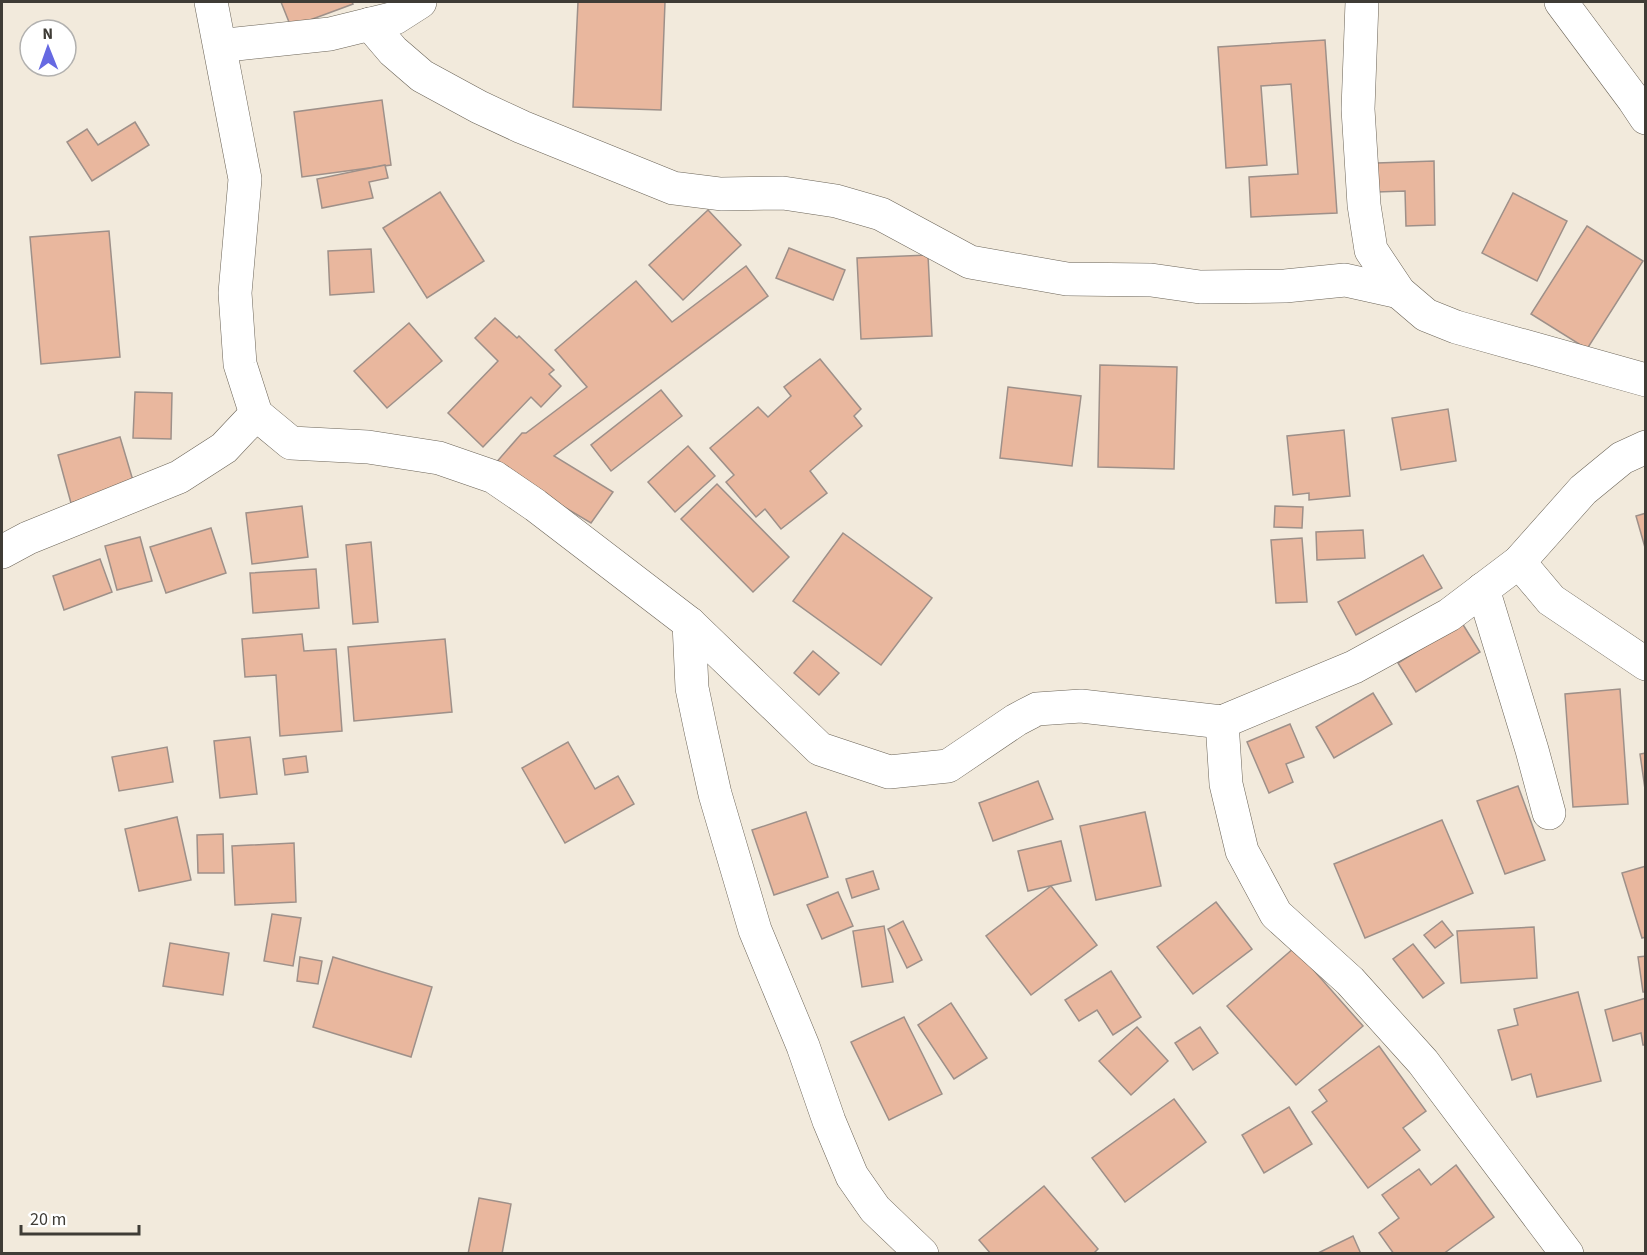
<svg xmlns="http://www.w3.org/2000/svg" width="1647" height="1255" font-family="'Source Sans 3',sans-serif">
	<rect width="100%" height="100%" fill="#f2eadc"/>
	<!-- building -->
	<g fill="#e9b79e" stroke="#9e9089" stroke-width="1.5">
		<polygon points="281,2 352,2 353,4 291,27"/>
		<polygon points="578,2 665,2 661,110 573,107"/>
		<polygon points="1325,40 1337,213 1251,217 1249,177 1298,174 1291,84 1261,86 1267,165 1226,168 1218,47"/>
		<polygon points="382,100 391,165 302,177 294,112"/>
		<polygon points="135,122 149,145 92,181 67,142 87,129 98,145"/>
		<polygon points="1434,161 1435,225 1406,226 1405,191 1377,192 1377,163"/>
		<polygon points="385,165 388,178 369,182 373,198 322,208 317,179"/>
		<polygon points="440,192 484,261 427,298 383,228"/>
		<polygon points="1513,193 1567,221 1537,281 1482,253"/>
		<polygon points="708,210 741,245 683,300 649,265"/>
		<polygon points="1587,226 1643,261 1587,349 1531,314"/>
		<polygon points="109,231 120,357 41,364 30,237"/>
		<polygon points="789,248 845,270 833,300 776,278"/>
		<polygon points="371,249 374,292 330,295 328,251"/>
		<polygon points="928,255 932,336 861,339 857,258"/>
		<polygon points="746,266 768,296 554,456 613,492 591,523 494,465 522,433 526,433 587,387 555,350 636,281 672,322"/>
		<polygon points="495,318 517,338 519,336 554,370 549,374 561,386 541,407 531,397 483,447 448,413 498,361 475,338"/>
		<polygon points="409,323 442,361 387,408 354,371"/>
		<polygon points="820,359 861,409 854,416 862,426 810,471 827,493 781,529 765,509 756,517 726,482 734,475 710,448 758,407 768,417 791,396 784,387"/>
		<polygon points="1100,365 1177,367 1174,469 1098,467"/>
		<polygon points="1008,387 1081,396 1072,466 1000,458"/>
		<polygon points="661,390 682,416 611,471 591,445"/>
		<polygon points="135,392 172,393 171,439 133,438"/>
		<polygon points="1448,409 1456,461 1401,470 1392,418"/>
		<polygon points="1344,430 1350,496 1309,500 1309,493 1293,495 1287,436"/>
		<polygon points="120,437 134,484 71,503 58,455"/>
		<polygon points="688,446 715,476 675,512 648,482"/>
		<polygon points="717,484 789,557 753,592 681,519"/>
		<polygon points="302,506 308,557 252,564 246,513"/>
		<polygon points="1275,506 1303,507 1302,528 1274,527"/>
		<polygon points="1646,513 1646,551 1636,516"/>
		<polygon points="211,528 226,573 166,593 150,547"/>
		<polygon points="1363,530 1365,558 1317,560 1316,532"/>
		<polygon points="843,533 932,598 881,665 793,601"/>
		<polygon points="140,537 152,581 117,590 105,546"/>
		<polygon points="1302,538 1307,602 1276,603 1271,540"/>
		<polygon points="371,542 378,622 353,624 346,545"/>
		<polygon points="1423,555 1442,588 1356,635 1338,602"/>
		<polygon points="100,559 112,592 64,610 53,576"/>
		<polygon points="316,569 319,608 253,613 250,573"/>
		<polygon points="1462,623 1480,652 1416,692 1398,663"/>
		<polygon points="302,634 304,651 336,649 342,731 280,736 276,675 245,677 242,639"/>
		<polygon points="445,639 452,712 354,721 348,647"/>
		<polygon points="813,651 839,673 819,695 794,673"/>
		<polygon points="1620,689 1628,804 1573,807 1565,694"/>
		<polygon points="1373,693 1392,724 1334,758 1316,727"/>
		<polygon points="1290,724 1304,757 1286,764 1293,782 1269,793 1247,742"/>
		<polygon points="250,737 257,794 220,798 214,741"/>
		<polygon points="568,742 595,789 618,776 634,804 565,843 522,768"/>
		<polygon points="167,747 173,782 119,791 112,757"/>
		<polygon points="1646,753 1646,789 1645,789 1640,754"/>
		<polygon points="306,756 308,772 285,775 283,759"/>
		<polygon points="1038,781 1053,819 993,841 979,803"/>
		<polygon points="1518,786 1545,860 1505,874 1477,801"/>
		<polygon points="806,812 828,877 774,895 752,830"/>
		<polygon points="1145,812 1161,886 1096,900 1080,826"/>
		<polygon points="177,817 191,880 139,891 125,829"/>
		<polygon points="1442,820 1473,893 1365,938 1334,864"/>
		<polygon points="223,834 224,873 198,873 197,835"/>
		<polygon points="1061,841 1071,881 1028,891 1018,851"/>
		<polygon points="294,843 296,902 235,905 232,846"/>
		<polygon points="1646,866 1646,937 1642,938 1622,873"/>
		<polygon points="873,871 879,889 852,898 846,879"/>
		<polygon points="1051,886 1097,945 1031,995 986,936"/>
		<polygon points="838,892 853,926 822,939 807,905"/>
		<polygon points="1216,902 1252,949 1193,994 1157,947"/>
		<polygon points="272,914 301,918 293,966 264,961"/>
		<polygon points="903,921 922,960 907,968 888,929"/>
		<polygon points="1442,921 1453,935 1435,948 1424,935"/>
		<polygon points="884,926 893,982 862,987 853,931"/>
		<polygon points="1534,927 1537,978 1461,983 1457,931"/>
		<polygon points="170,943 229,953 223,995 163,986"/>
		<polygon points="1413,944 1444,983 1423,998 1393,959"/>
		<polygon points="1294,948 1363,1026 1296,1085 1227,1006"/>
		<polygon points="1646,956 1646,992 1643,992 1638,957"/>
		<polygon points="300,957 322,961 318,984 297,981"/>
		<polygon points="333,957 432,987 411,1057 313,1027"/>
		<polygon points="1111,971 1141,1017 1113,1035 1097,1010 1079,1021 1065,1000"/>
		<polygon points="1578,992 1601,1081 1537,1097 1531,1074 1512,1080 1498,1030 1518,1025 1514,1009"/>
		<polygon points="1646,998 1646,1045 1643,1045 1641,1033 1613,1041 1605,1010"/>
		<polygon points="951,1003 987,1058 954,1079 918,1025"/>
		<polygon points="904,1017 942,1094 889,1120 851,1042"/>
		<polygon points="1137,1027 1168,1061 1131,1095 1099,1061"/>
		<polygon points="1200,1027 1218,1053 1193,1070 1175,1043"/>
		<polygon points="1379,1046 1426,1111 1403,1128 1420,1150 1368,1188 1312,1112 1327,1101 1319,1090"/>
		<polygon points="1174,1099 1206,1142 1125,1202 1092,1158"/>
		<polygon points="1289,1107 1312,1144 1264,1173 1242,1135"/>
		<polygon points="1456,1165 1494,1217 1443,1254 1394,1254 1379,1233 1399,1218 1382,1195 1419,1169 1431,1185"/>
		<polygon points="1044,1186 1098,1249 1093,1254 991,1254 979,1240"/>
		<polygon points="479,1198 511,1204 502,1254 468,1254"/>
		<polygon points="1353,1236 1361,1254 1316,1254"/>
	</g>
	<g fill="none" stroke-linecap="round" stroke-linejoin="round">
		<!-- minor casing -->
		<g stroke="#6b6458" stroke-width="34">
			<g id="minor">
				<polyline points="211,2 245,179 235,293 240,364 256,414 291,443 368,447 439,458 494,477 535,505 689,623 820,749 889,772 948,766 1016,720 1037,709 1081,706 1222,722 1354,667 1449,615 1519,562 1583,490 1622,458 1646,447"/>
				<polyline points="1362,2 1358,109 1364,205 1371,250 1399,292 1426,315 1456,327 1646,380"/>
				<polyline points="1561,2 1634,100 1646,118"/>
				<polyline points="370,24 393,51 422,76 479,107 522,127 673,188 721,194 783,193 836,201 881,214 970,262 1067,279 1151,280 1200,287 1285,286 1345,280 1399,292"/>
				<polyline points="220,43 227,45 330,34 395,18 420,2"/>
				<polyline points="2,552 28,538 179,477 224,448 256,414"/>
				<polyline points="1519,562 1551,600 1646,664"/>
				<polyline points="1483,589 1532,750 1549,813"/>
				<polyline points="689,623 692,688 701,731 715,794 755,930 803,1046 829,1121 852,1176 875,1209 922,1254"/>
				<polyline points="1222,722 1226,784 1242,851 1276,914 1350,981 1423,1062 1567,1254"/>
			</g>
		</g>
		<!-- minor -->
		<use href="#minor" stroke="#fff" stroke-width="33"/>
	</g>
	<!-- border -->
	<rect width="1647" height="1255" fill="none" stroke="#3f3c36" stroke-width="6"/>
	<!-- north arrow -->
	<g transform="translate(48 48) rotate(359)"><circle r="28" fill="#ffffff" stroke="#b2b1af" stroke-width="1.5"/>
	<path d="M0-4.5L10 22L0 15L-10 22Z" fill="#6669e2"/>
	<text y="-9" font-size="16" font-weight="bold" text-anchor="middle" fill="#3f3c36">N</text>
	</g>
	<!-- scale -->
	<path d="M21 1225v9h118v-9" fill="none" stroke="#3f3c36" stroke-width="3"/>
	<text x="30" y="1225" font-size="18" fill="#3f3c36" stroke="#ffffff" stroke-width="4.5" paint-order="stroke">20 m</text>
</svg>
